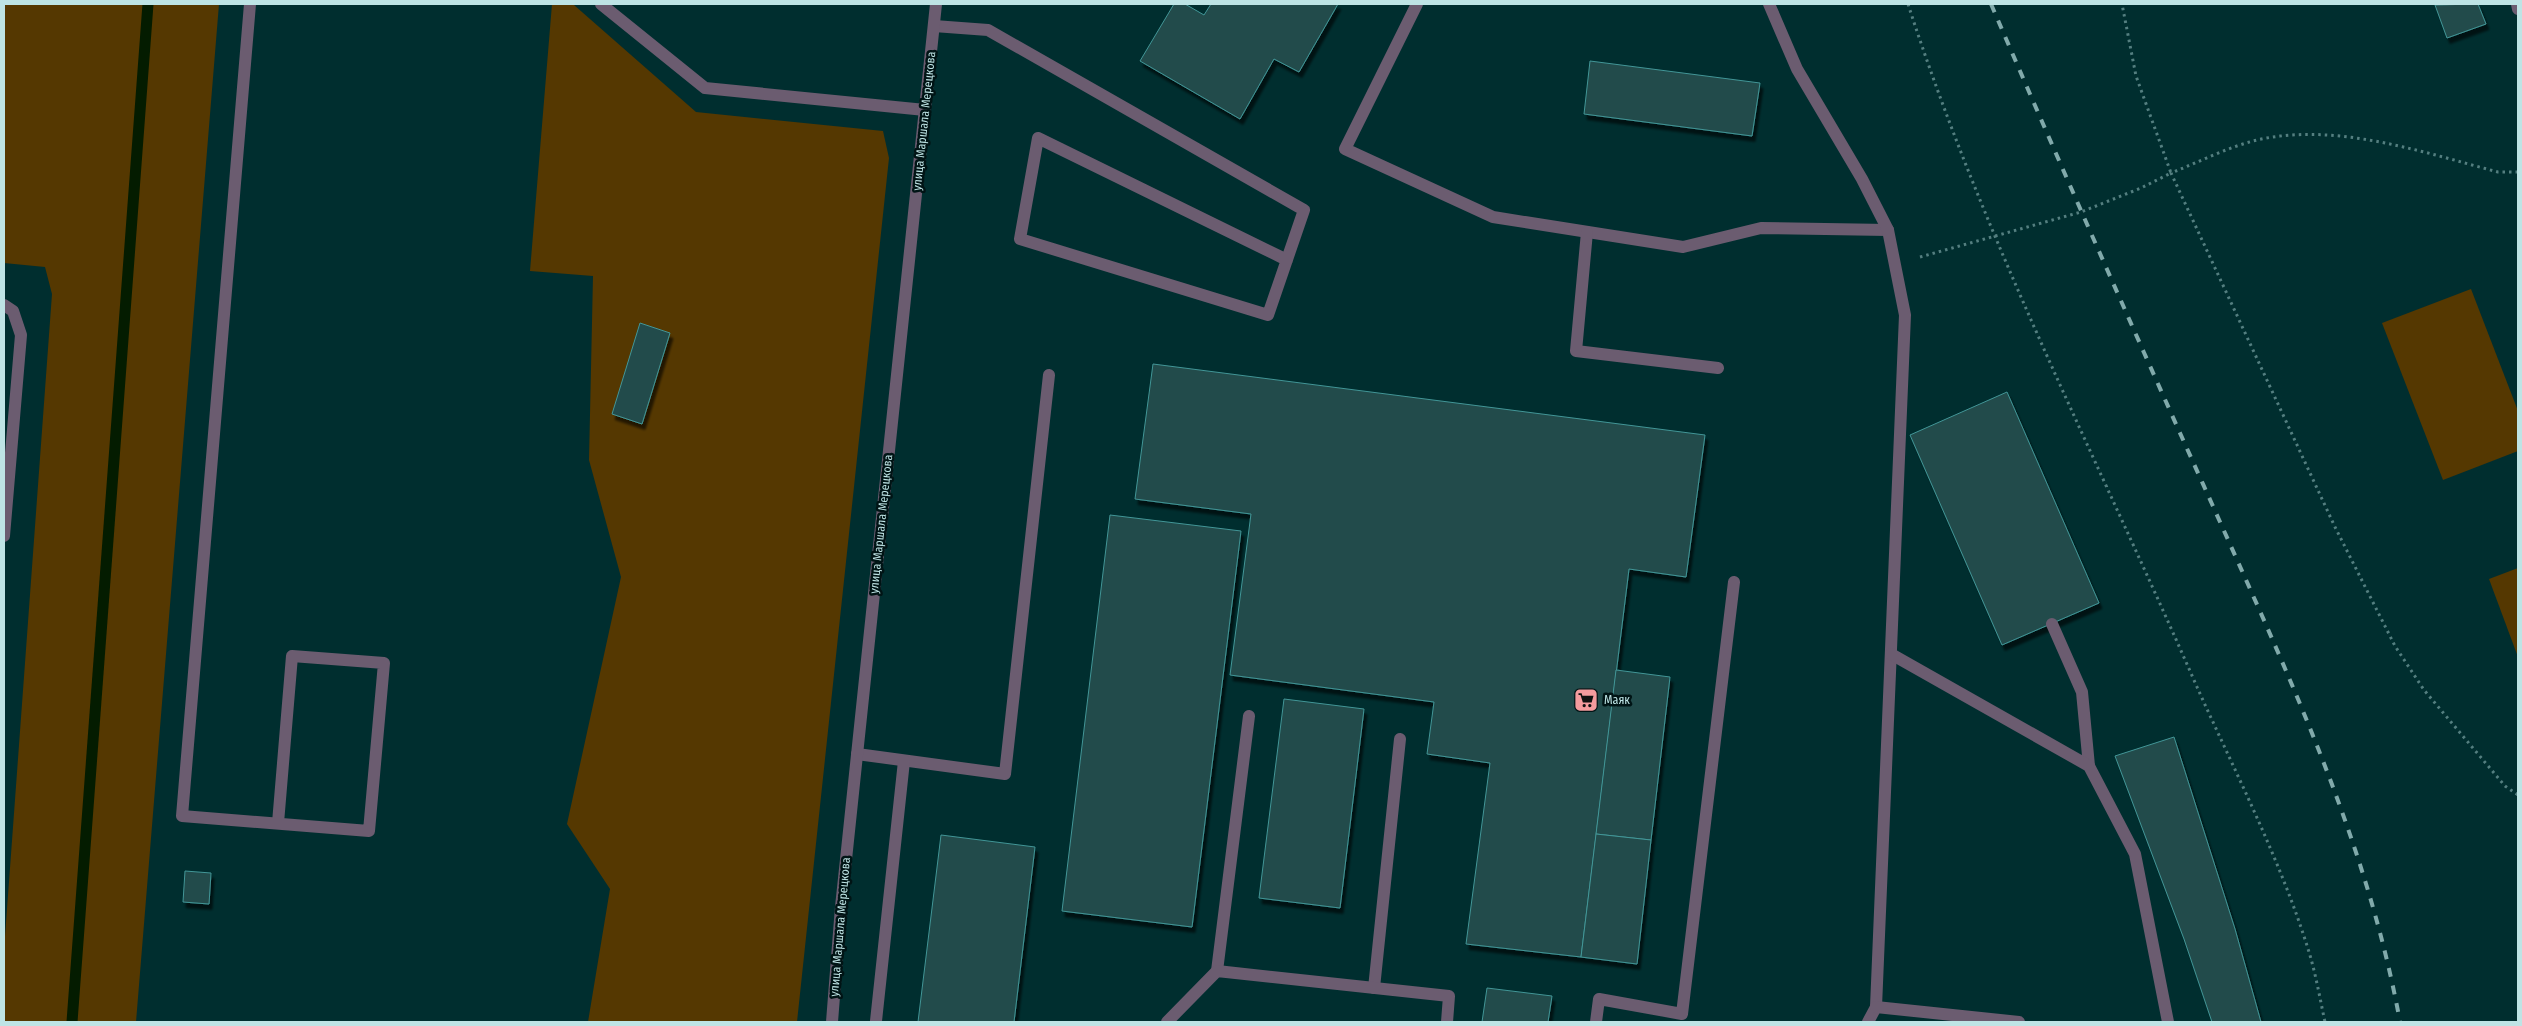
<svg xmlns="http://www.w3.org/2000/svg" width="2522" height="1026" font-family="'Fira Sans Condensed',sans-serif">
	<defs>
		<filter id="shadow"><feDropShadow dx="3" dy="5.5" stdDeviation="1" flood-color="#0009"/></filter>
	</defs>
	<rect width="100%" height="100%" fill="#002e2f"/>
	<!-- green -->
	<g fill="#553801">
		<polygon points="4,4 219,4 136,1022 4,1022 4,950 52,294 45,267 4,263"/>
		<polygon points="552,4 574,5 696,112 883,131 889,158 797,1022 588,1022 610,889 567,824 621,577 589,460 593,276 530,271"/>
		<polygon points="2471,289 2518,411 2518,451 2443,480 2382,323"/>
		<polygon points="2518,568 2518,657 2489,579"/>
	</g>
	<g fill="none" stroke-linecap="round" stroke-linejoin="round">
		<!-- stream -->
		<polyline stroke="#041c00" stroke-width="11" points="72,1022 148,4"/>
	</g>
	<!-- building -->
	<g fill="#234b4b" stroke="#429697" filter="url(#shadow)">
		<polygon points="1174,4 1185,4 1204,15 1211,4 1338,4 1299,72 1274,59 1240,119 1140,61"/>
		<polygon points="2478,4 2486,24 2447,38 2435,5"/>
		<polygon points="1590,61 1760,83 1752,136 1584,114"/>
		<polygon points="640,323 670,333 642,424 612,414"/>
		<polygon points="1153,364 1705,435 1686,577 1629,569 1581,957 1466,944 1490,763 1427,754 1434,702 1230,675 1251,514 1135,499"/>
		<polygon points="2007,392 2099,603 2002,645 1910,435"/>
		<polygon points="1110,515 1241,531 1192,927 1062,911"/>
		<polygon points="1616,670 1670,677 1651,840 1596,834"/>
		<polygon points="1284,699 1364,709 1340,908 1259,898"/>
		<polygon points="2174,737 2235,929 2261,1022 2212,1022 2184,939 2115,756"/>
		<polygon points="1596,834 1651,840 1637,964 1581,957"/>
		<polygon points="941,835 1035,847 1014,1022 918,1022"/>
		<polygon points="185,871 211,873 209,904 183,902"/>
		<polygon points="1487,988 1552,996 1548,1022 1482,1022"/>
	</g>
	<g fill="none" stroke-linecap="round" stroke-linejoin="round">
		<!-- path -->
		<g stroke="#547f80" stroke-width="3" stroke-dasharray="2.5 4" stroke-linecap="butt">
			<path d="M1908 4C1984 240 2098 460 2197 687 2236 774 2281 861 2309 952 2316 975 2320 999 2325 1022"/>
			<path d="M2518 172H2498C2422 152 2336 122 2257 140 2228 147 2199 162 2171 173L2335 527 2395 646 2424 690 2505 786 2518 795"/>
			<polyline points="1920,257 2081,212 2141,188 2171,173 2136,76 2122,4"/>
		</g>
		<!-- service -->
		<g stroke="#6b5c70" stroke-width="12">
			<polyline points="250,4 182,816 369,831 384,663 292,656 278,823"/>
			<polyline points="601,4 705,88 925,110"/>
			<polyline points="1417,4 1345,149 1493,217 1683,247 1761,228 1888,230"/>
			<polyline points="1769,4 1797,69 1862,179 1888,230 1905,315 1876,1007 1868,1022"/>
			<polyline points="2517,4 2518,9"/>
			<polyline points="934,26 988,30 1304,210 1268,315 1020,239 1038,138 1287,260"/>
			<polyline points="1587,232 1576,351 1718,368"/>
			<polyline points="4,305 13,311 21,335 4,536"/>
			<polyline points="2052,624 2082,692 2089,766"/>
			<polyline points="1891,654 2089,766 2135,854 2168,1022"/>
			<polyline points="857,754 1005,774 1049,375"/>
			<polyline points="1217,971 1249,716"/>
			<polyline points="1374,988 1400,739"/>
			<polyline points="1876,1007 2019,1022"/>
			<polyline points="876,1021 904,761"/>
			<polyline points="1167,1022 1217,971 1449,996 1447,1022"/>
			<polyline points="1596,1022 1599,999 1682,1014 1734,582"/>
		</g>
		<!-- minor -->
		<polyline stroke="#6b5c70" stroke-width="12" points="832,1022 841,907 936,4"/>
		<!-- rail -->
		<path stroke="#81aaab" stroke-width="4" stroke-dasharray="9 9" stroke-linecap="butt" d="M1991 4C2063 171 2137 338 2212 504 2287 672 2367 840 2400 1022"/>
	</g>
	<!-- icons -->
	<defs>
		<g id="supermarket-square" transform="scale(1.25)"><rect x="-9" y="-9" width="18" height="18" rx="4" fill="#f59b9e" stroke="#001415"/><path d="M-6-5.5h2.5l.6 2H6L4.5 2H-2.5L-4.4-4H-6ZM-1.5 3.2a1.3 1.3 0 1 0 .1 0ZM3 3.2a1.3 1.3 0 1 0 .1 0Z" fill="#111"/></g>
	</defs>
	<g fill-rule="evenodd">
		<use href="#supermarket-square" x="1586" y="700"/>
	</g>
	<g text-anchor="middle" stroke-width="5" stroke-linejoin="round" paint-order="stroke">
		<!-- street labels -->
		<g font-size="12" fill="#bee4e5" stroke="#001415">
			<text transform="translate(924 121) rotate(-84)" y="4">улица Маршала Мерецкова</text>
			<text transform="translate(881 524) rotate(-84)" y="4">улица Маршала Мерецкова</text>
			<text transform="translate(840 927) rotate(-85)" y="4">улица Маршала Мерецкова</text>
		</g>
		<!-- poi labels -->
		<g font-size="12" fill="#bee4e5" stroke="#001415" text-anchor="start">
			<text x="1604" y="704">Маяк</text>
		</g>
	</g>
	<!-- border -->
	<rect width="2522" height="1026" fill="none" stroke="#bee4e5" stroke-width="10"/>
</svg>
